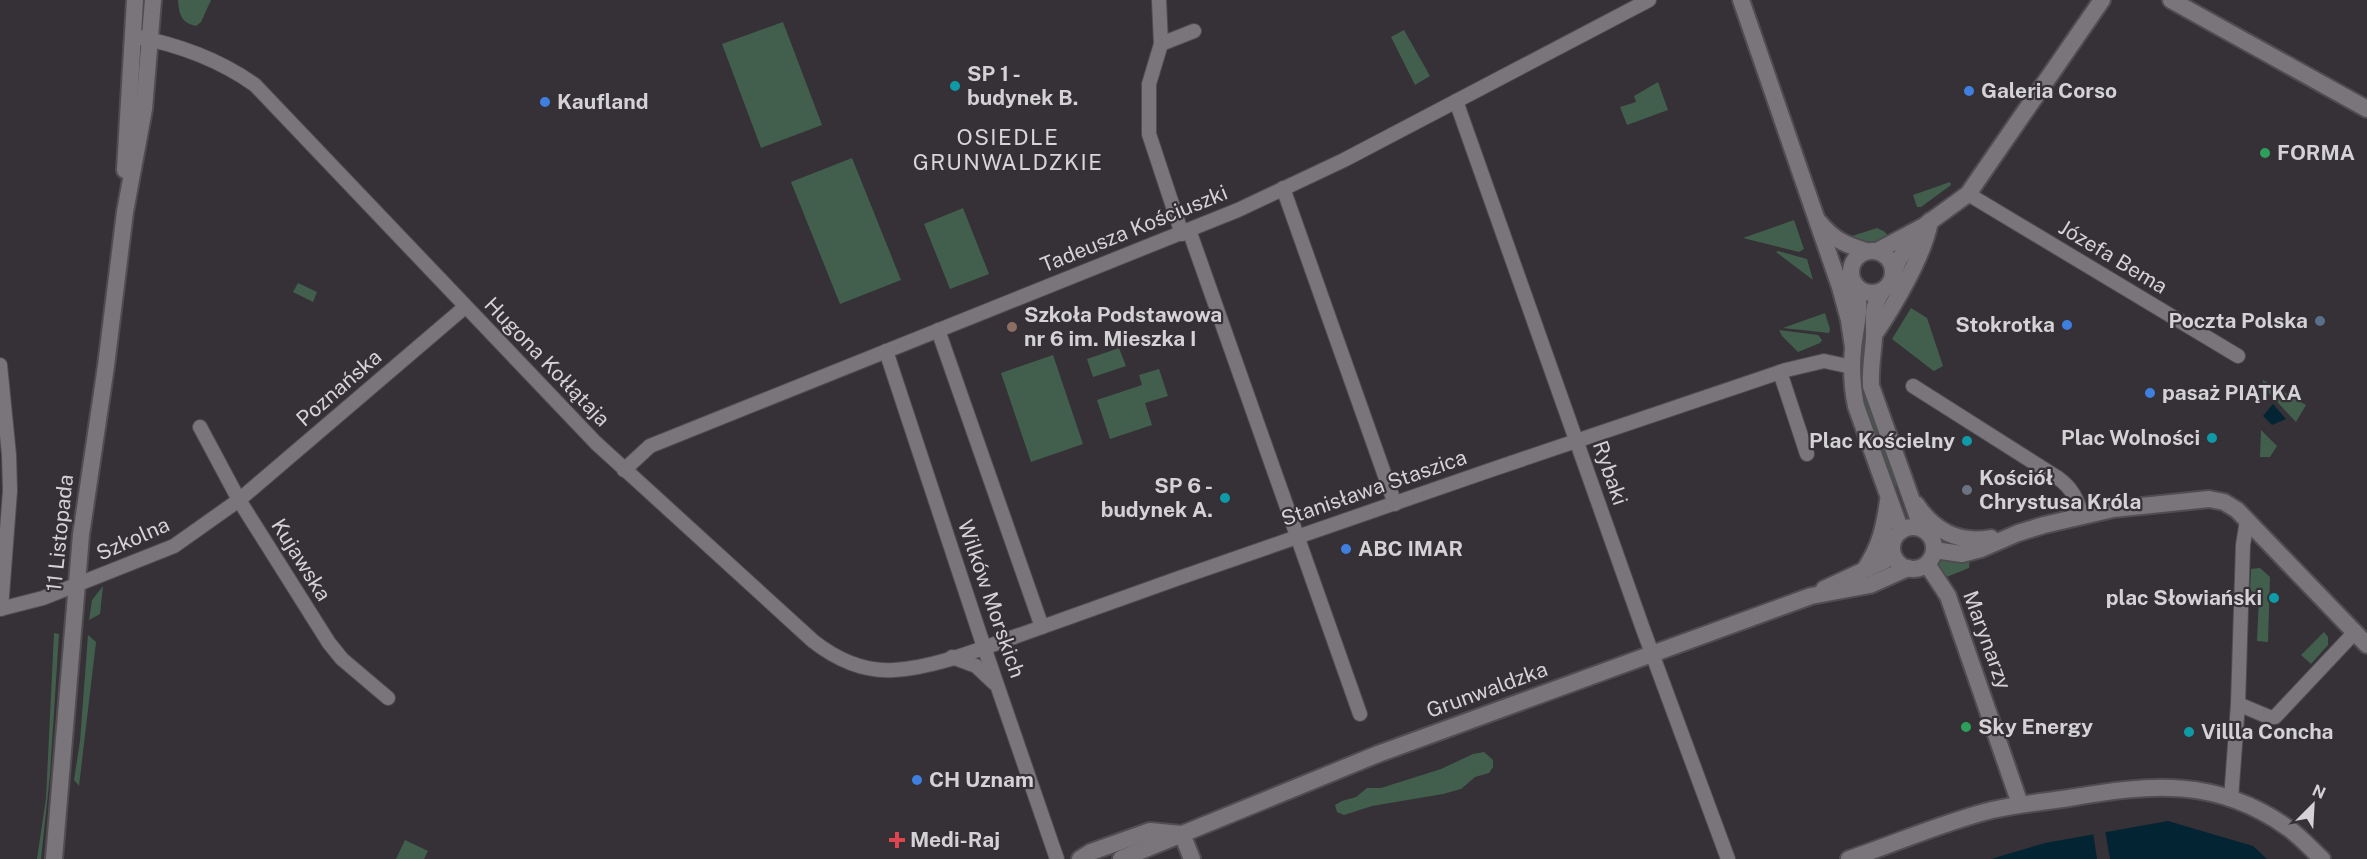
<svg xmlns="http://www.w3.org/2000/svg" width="2367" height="859" font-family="'Public Sans',sans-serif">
	<rect width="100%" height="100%" fill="#353136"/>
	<!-- green -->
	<g fill="#425f4d">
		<path d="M178 0H211L201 22 196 26C181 23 179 14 178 0Z"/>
		<polygon points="783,22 822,125 761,148 722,44"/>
		<polygon points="1404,30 1430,76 1415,85 1391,37"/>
		<polygon points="1658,82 1668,110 1627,125 1620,107 1636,102 1634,96"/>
		<polygon points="852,158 901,280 840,304 791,182"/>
		<polygon points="1950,182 1951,185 1921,207 1917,207 1913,195"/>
		<polygon points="963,208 989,274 950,289 924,224"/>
		<polygon points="1794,220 1804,249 1799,252 1743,238"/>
		<path d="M1877 228 1885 232 1890 239C1874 244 1864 245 1848 240L1852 236Z"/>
		<polygon points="1778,251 1807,259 1813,280 1776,252"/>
		<polygon points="298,283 317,292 313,302 293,292"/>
		<polygon points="1866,300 1870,300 1863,362 1864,386 1897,485 1893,487 1862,400 1859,372"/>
		<polygon points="1911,308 1927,318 1943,366 1934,371 1931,369 1892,339"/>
		<polygon points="1825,313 1830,329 1829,333 1783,328"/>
		<polygon points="1779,330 1818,335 1822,340 1820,343 1798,352 1782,336"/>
		<polygon points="1119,348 1126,366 1093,377 1087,359"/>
		<polygon points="1053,355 1083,444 1031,462 1001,373"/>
		<polygon points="1159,369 1168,396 1145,403 1152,425 1110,439 1097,400 1142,385 1139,375"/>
		<polygon points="2263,380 2306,405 2296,422 2263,387"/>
		<polygon points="2261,430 2277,446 2270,457 2260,457"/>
		<polygon points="1941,558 1970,558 1969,568 1944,578 1936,565"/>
		<polygon points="2260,568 2270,577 2268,642 2257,641 2259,598 2250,590 2251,569"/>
		<polygon points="103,586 100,614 89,620 92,600"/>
		<polygon points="2324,632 2328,637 2328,645 2311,664 2301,655"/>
		<polygon points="54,633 59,634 50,775 41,859 37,859 46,798"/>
		<polygon points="88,635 96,642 79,786 74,780 80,741"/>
		<polygon points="1484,752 1493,760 1493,767 1489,773 1475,777 1461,789 1443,794 1372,806 1344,815 1337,812 1335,805 1342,801 1356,797 1367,788 1381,788 1441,769 1473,754"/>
		<polygon points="405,840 428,851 424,859 396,859"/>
	</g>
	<!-- water -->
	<g fill="#032533">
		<polygon points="2273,404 2286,419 2272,425 2263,416"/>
		<polygon points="2168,821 2253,846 2267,859 1991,859 2045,843"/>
	</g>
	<!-- pier -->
	<polygon fill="#353136" points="2105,830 2110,859 2097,859 2093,832"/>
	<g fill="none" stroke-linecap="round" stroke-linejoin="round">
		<!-- minor casing -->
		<g stroke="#504d51" stroke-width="16">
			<g id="minor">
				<polyline points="1159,0 1161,44 1194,31"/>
				<path d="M133 36C176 44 220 60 255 85L596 443 813 641C836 659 864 672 894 670 939 667 985 647 1028 632 1078 614 1129 596 1179 578 1381 507 1583 438 1786 370L1824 361 1852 367"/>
				<polyline points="1161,44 1149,84 1149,134 1182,234"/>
				<polyline points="1456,101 1643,629 1728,859"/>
				<polyline points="1283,188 1395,504"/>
				<polyline points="1968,194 2238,356"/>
				<polyline points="1189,230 1360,714"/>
				<polyline points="938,330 1042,627"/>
				<polyline points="886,351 984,647 1057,859"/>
				<polyline points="0,365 9,455 10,491 1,609"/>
				<polyline points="1780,372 1807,454"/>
				<path d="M1913 386 2058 478C2072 488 2077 499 2082 515"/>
				<polyline points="200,427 239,500 329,643 342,659 388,698"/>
				<polyline points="624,470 650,446 1238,210 1344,160 1649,0"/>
				<polyline points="0,609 43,598 174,546 239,500 465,307"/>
				<polyline points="952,657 976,666 994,683"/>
				<polyline points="2238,704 2269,717 2275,717 2355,632"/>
				<polyline points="2231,799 2238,704 2243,545 2247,520"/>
			</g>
		</g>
		<!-- tertiary casing -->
		<g stroke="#504d51" stroke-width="20">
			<g id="tertiary">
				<polyline points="1741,0 1840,287 1849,320 1853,347"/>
				<polyline points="2171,0 2367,109"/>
				<polyline points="125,170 135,0"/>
				<path d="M1819 222C1834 240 1844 244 1866 251"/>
				<circle cx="1872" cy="272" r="21"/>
				<polyline points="1877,251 1924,226 1968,194 2102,0"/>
				<polyline points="1893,274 1899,259 1920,231"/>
				<path d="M1856 286C1862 308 1855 327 1853 349 1851 369 1852 387 1856 406L1901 531"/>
				<path d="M1883 290C1870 309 1875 317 1874 337 1873 354 1870 369 1871 386L1922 529"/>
				<path d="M1874 335C1894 306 1924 255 1930 221"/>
				<path d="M1916 504C1934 531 1959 544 1991 538"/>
				<circle cx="1913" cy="548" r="21"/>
				<polyline points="1934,550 1962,554 1981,549 2018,533 2044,525 2113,509 2209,499 2224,502 2237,510 2367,645"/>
				<polyline points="1927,564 1948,596 2020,804"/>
				<path d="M1865 569C1880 546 1884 529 1888 501"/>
				<polyline points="1824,589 1884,561 1892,549"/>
				<polyline points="1182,834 1192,859"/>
				<polyline points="54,859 81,535 106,366 125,212 144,109 153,0"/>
				<polyline points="1080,859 1091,852 1150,831 1181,834"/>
				<polyline points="1121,859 1378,754 1811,596 1870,585 1908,568"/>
				<path d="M1849 859C1896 843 1944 822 1992 810 2018 804 2043 802 2069 798 2150 784 2217 777 2288 828 2301 837 2311 849 2322 859"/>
			</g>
		</g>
		<!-- minor -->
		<use href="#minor" stroke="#7a757b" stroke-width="14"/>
		<!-- tertiary -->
		<use href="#tertiary" stroke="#7a757b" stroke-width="16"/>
	</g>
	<!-- markers -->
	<g fill="#0f9aa8" stroke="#353136" stroke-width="2">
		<circle cx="955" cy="86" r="6"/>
		<circle cx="2212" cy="438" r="6"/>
		<circle cx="1967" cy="441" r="6"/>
		<circle cx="1225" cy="498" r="6"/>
		<circle cx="2274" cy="598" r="6"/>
		<circle cx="2189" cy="732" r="6"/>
	</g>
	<g fill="#3f7fe0" stroke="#353136" stroke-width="2">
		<circle cx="1969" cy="91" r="6"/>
		<circle cx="545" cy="102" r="6"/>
		<circle cx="2067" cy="325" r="6"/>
		<circle cx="2150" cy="393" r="6"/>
		<circle cx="1346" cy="549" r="6"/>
		<circle cx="917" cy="780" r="6"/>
	</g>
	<g fill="#2e9e5b" stroke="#353136" stroke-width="2">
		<circle cx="2265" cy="153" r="6"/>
		<circle cx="1966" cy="727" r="6"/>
	</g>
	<circle fill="#5c6f8a" stroke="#353136" stroke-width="2" cx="2320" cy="321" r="6"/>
	<circle fill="#8d6e63" stroke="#353136" stroke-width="2" cx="1012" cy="327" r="6"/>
	<circle fill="#6b7280" stroke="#353136" stroke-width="2" cx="1967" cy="490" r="6"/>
	<path fill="#e0444e" stroke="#353136" stroke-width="2" d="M894 831h6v6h6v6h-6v6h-6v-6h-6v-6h6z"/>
	<g text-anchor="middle" stroke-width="4.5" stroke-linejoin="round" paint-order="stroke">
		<!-- poi labels -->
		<g font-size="21" font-weight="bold" fill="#d4d2d5" stroke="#353136" text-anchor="start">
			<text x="967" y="81">SP 1 -<tspan x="967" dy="24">budynek B.</tspan></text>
			<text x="1981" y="98">Galeria Corso</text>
			<text x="557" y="109">Kaufland</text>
			<text x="2277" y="160">FORMA</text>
			<text x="1024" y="322">Szkoła Podstawowa<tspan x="1024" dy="24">nr 6 im. Mieszka I</tspan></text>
			<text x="2308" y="328" text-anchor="end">Poczta Polska</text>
			<text x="2055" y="332" text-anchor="end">Stokrotka</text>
			<text x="2162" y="400">pasaż PIĄTKA</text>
			<text x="2200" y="445" text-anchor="end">Plac Wolności</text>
			<text x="1955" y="448" text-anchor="end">Plac Kościelny</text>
			<text x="1979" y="485">Kościół<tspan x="1979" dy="24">Chrystusa Króla</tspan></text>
			<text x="1213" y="493" text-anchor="end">SP 6 -<tspan x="1213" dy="24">budynek A.</tspan></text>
			<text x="1358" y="556">ABC IMAR</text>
			<text x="2262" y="605" text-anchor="end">plac Słowiański</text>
			<text x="1978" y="734">Sky Energy</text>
			<text x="2201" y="739">Villla Concha</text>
			<text x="929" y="787">CH Uznam</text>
			<text x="910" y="847">Medi-Raj</text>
		</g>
		<!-- street labels -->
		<g font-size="21" fill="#d4d2d5" stroke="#353136">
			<text transform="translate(1134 229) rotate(-22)" y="7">Tadeusza Kościuszki</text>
			<text transform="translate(2113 257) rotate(31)" y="7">Józefa Bema</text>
			<text transform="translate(547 362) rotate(46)" y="7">Hugona Kołłątaja</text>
			<text transform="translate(339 388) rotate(-41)" y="7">Poznańska</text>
			<text transform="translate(1610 473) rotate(71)" y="7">Rybaki</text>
			<text transform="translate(1374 488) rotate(-19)" y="7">Stanisława Staszica</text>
			<text transform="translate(60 533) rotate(-84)" y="7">11 Listopada</text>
			<text transform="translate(133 539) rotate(-24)" y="7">Szkolna</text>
			<text transform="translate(301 560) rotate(58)" y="7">Kujawska</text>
			<text transform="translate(991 599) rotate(71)" y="7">Wilków Morskich</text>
			<text transform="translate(1987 640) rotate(70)" y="7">Marynarzy</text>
			<text transform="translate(1487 690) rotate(-20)" y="7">Grunwaldzka</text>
		</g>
		<!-- neighbourhood labels -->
		<g font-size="22" letter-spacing="1.5" fill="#d9d4da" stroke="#353136">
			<text x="1008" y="145">OSIEDLE<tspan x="1008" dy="25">GRUNWALDZKIE</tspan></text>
		</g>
	</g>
	<!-- north arrow -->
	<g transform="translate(2313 805) rotate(24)" stroke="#353136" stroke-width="4.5" paint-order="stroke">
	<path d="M0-4.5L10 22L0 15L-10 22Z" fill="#d4d2d5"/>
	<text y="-9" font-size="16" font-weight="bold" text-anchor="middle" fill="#d4d2d5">N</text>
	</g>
</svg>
